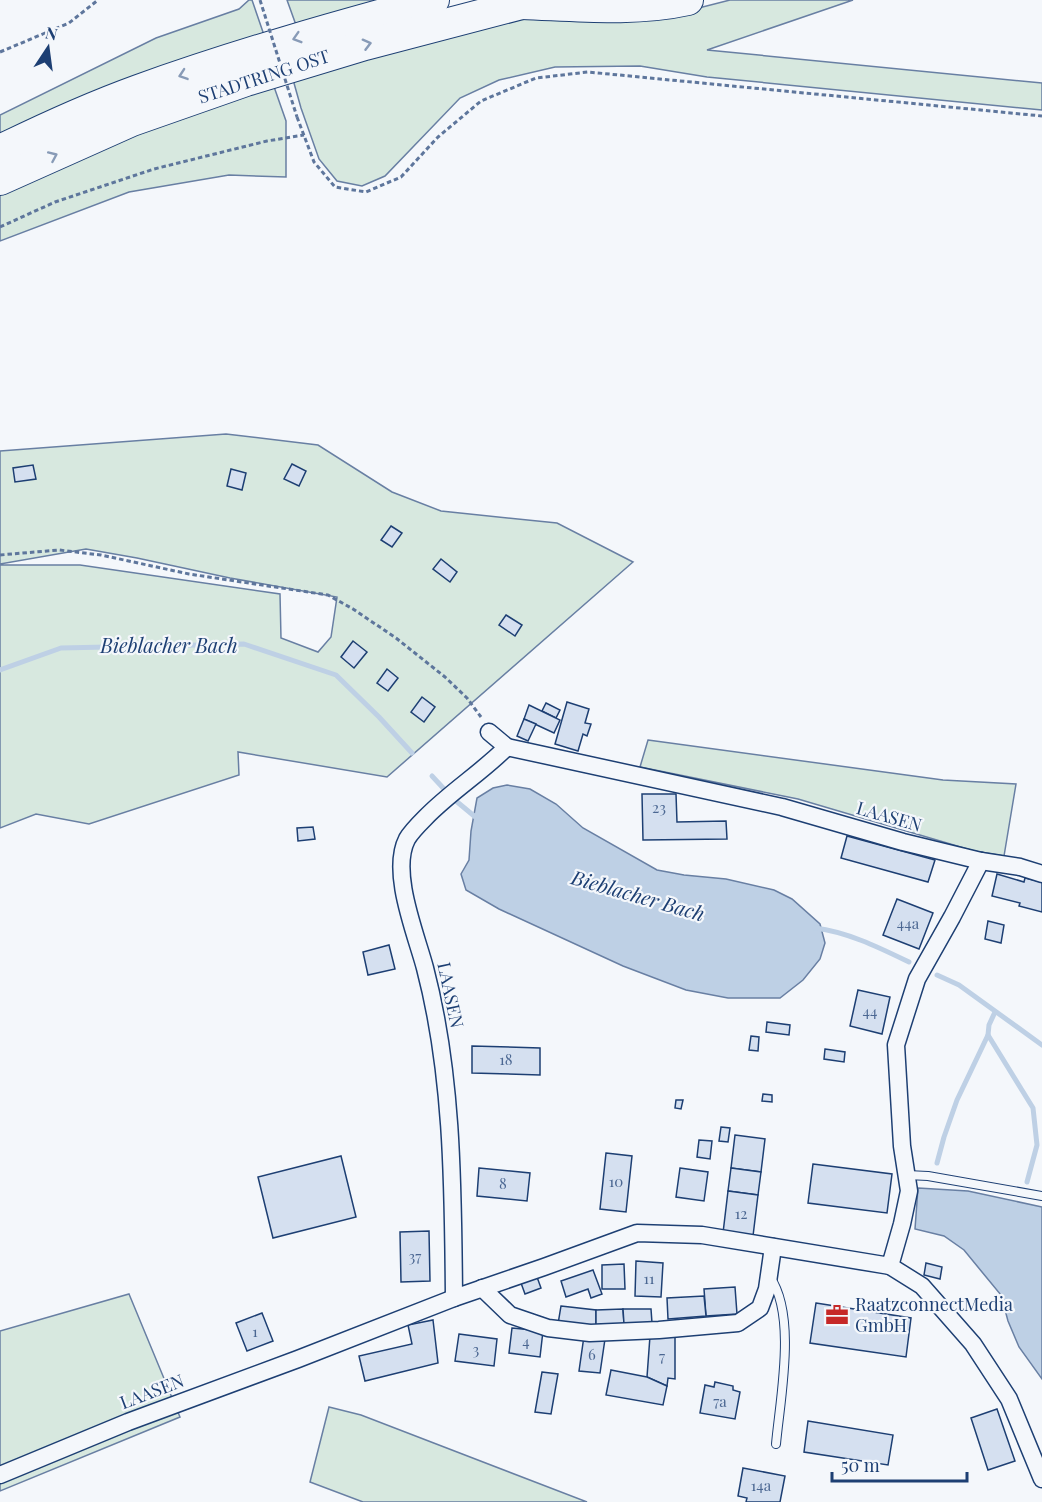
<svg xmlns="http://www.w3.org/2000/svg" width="1042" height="1502" font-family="'Playfair Display',serif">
	<rect width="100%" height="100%" fill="#f4f7fb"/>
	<!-- green -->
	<g fill="#d7e8df" stroke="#687fa3" stroke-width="1.5">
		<polygon points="249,0 252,0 264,35 0,133 0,115 156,38 239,9"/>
		<polygon points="287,0 389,0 296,25"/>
		<polygon points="730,0 853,0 707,50 1042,83 1042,110 707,77 640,66 555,67 499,80 460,98 385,176 362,186 337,181 319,159 301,108 292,76 536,14 687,11"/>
		<polygon points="272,81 286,121 286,177 229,175 129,192 0,241 0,188"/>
		<polygon points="226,434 318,445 392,492 441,511 557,523 633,562 387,777 238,752 239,775 89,824 36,814 0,828 0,565 80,565 280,594 281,638 318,652 331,637 337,597 230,578 137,558 86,549 0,564 0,451"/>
		<polygon points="648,740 943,780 1016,784 1004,856 974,851 798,799 640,767"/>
		<polygon points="129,1294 180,1417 0,1491 0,1331"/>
		<polygon points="329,1407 361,1415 587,1502 363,1502 310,1482"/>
	</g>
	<!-- water -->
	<g fill="#bed0e5" stroke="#687fa3" stroke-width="1.5">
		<polygon points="507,785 530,789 556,804 583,828 657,870 684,875 726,879 774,890 792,899 820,924 825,943 820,959 803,980 780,998 728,998 686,990 623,966 499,909 466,890 461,874 469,860 471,831 477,798 493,788"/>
		<polygon points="918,1188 968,1191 1042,1207 1042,1379 1019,1347 1008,1321 1001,1295 982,1272 964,1250 944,1236 915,1229"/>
	</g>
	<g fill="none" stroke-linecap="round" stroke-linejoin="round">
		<!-- stream -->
		<g stroke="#bed0e5" stroke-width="5">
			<polyline points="0,670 61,648 244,644 336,675 379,717 412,753"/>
			<polyline points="432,776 445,790"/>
			<polyline points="456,801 479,820"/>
			<path d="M815 928C848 932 880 948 909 962"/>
			<polyline points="937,975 959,985 1042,1045"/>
			<polyline points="995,1012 989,1025 988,1035 1033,1108 1037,1145 1027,1182"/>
			<polyline points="937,1163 944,1137 957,1100 988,1035"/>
		</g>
	</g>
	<!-- building -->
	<g fill="#d5e0f0" stroke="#1d3f73" stroke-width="1.5">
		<polygon points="292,464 306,471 299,486 284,479"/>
		<polygon points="33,465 36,479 15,482 13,468"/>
		<polygon points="231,469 246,473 242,490 227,486"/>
		<polygon points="391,526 402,533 392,547 381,540"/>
		<polygon points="441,559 457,572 450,582 433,569"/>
		<polygon points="506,615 522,625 515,636 499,625"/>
		<polygon points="353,641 367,652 354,668 341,657"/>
		<polygon points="387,669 398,678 388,691 377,683"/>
		<polygon points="422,697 435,707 424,722 411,712"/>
		<polygon points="567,702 589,709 585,723 591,724 587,736 583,734 578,751 555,744"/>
		<polygon points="546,703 560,710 556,718 542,711"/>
		<polygon points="529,705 560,720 554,733 524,719"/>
		<polygon points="524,719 536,724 528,741 517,736"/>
		<polygon points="642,794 676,794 677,822 726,821 727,839 643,840"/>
		<polygon points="313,827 315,839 298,841 297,828"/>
		<polygon points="847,836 935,860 928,882 841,858"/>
		<polygon points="997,874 1024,882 1025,878 1042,882 1042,912 1019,906 1020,903 992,896"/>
		<polygon points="897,899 933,913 919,949 883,935"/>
		<polygon points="988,921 1004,925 1001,943 985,939"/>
		<polygon points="389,945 395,969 368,975 363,952"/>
		<polygon points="858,990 890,997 882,1034 850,1026"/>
		<polygon points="767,1022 790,1025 789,1035 766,1032"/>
		<polygon points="751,1036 759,1037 758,1051 749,1050"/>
		<polygon points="472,1046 540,1048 540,1075 472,1073"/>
		<polygon points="825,1049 845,1052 844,1062 824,1059"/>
		<polygon points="763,1094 772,1095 772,1102 762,1101"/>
		<polygon points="676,1100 683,1100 681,1109 675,1108"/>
		<polygon points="721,1127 730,1128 728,1142 719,1141"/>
		<polygon points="735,1135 765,1139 761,1172 731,1168"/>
		<polygon points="699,1140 712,1141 710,1159 697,1157"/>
		<polygon points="606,1153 632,1156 626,1212 600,1209"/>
		<polygon points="341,1156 356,1217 273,1238 258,1177"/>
		<polygon points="813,1164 892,1174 887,1213 808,1203"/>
		<polygon points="479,1168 530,1173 527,1201 477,1196"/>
		<polygon points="680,1168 708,1172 704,1201 676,1197"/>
		<polygon points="731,1168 761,1172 758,1195 728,1191"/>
		<polygon points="728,1191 758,1195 753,1236 723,1233"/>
		<polygon points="429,1231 430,1281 401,1282 400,1232"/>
		<polygon points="636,1261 663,1263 661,1297 635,1296"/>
		<polygon points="926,1263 942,1267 940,1279 924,1275"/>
		<polygon points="624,1264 625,1289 602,1289 602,1265"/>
		<polygon points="593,1270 602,1294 591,1298 588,1289 566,1297 561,1281"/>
		<polygon points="537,1277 541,1288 525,1294 521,1283"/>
		<polygon points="735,1287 737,1314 706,1316 704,1289"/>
		<polygon points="704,1296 706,1316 668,1319 667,1298"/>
		<polygon points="816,1303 911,1318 906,1357 810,1343"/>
		<polygon points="561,1306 596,1310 596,1326 558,1324"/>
		<polygon points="623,1309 624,1324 596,1326 596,1310"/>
		<polygon points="623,1309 651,1309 652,1323 624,1324"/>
		<polygon points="262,1313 273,1341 247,1351 236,1323"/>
		<polygon points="433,1320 438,1363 365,1381 359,1356 412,1344 408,1325"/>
		<polygon points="512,1328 543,1331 540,1357 509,1353"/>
		<polygon points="459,1334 497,1339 494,1366 455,1361"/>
		<polygon points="584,1336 605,1339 600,1373 579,1371"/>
		<polygon points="650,1336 675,1337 675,1379 668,1378 667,1386 647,1377"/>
		<polygon points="611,1370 647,1377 667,1386 663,1405 606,1395"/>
		<polygon points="542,1372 558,1374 551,1414 535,1412"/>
		<polygon points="715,1382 733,1386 733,1390 740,1392 735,1419 700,1413 705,1385 714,1387"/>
		<polygon points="997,1409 1015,1461 988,1470 971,1418"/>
		<polygon points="808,1421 893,1435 888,1465 804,1452"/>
		<polygon points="743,1468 785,1476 780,1502 746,1502 747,1498 738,1496"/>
	</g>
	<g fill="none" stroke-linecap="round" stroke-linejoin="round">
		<!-- lane casing -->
		<g stroke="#1d3f73" stroke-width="10">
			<g id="lane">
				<polyline points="907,1175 928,1176 1042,1196"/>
				<path d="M770 1277C797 1316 780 1399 776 1444"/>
			</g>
		</g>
		<!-- street casing -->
		<g stroke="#1d3f73" stroke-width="19">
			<g id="street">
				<polyline points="489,732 507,747 782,807 903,842 981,861 1020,867 1042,874"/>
				<polyline points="890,1266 922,1286 973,1344 1009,1399 1042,1479"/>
				<polyline points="482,1288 510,1315 548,1328 590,1333 659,1330 738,1323 760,1308 767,1289 773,1247"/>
				<path d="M454 1298C453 1188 453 1075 425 968 416 934 390 872 407 839 411 832 419 824 425 818 450 792 481 773 507 747"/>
				<polyline points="0,1475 128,1422 298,1359 454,1298 544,1267 637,1233 702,1235 890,1266 902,1224 909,1191 902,1146 896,1045 917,979 952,917 981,861"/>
			</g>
		</g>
		<!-- highway casing -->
		<g stroke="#1d3f73" stroke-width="32">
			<g id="highway">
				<path d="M522 4C577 6 634 12 688 0"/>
				<path d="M0 150C45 128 91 107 138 90 235 55 334 27 434 0"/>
				<polyline points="0,180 132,121 246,81 365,45 537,0"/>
			</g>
		</g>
		<!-- path -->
		<g stroke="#5e769c" stroke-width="3" stroke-dasharray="4.5 3" stroke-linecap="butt">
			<polyline points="0,52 69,23 98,0"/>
			<polyline points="297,117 314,162 335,187 366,192 401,177 438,137 481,101 536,78 588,72 1042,116"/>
			<polyline points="0,227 55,202 154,169 267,141 304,135"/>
			<polyline points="0,555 59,550 101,555 189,574 328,595 353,609 396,638 445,677 467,698 481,717"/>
		</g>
		<!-- lane -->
		<use href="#lane" stroke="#f4f7fb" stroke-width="8"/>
		<!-- street -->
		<use href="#street" stroke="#f4f7fb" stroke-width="16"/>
		<!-- highway -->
		<use href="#highway" stroke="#f4f7fb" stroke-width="30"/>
		<!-- path-bridge -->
		<polyline stroke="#5e769c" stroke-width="3" stroke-dasharray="4.5 3" stroke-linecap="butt" points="260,0 297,117"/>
	</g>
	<!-- one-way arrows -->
	<defs><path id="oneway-chevron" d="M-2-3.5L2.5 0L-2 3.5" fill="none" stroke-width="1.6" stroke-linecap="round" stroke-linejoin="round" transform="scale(1.5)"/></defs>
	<g stroke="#889bb7">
		<use href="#oneway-chevron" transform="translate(297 38) rotate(163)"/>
		<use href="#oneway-chevron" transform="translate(367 44) rotate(-15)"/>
		<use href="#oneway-chevron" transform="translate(183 75) rotate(161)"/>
		<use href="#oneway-chevron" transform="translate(53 156) rotate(-24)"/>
	</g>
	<!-- icons -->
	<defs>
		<g id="office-bare" transform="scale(1.8)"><path d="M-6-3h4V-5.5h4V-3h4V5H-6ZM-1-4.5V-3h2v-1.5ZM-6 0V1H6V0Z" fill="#c62828" stroke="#f4f7fb" stroke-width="2.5" paint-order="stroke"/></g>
	</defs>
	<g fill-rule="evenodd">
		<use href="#office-bare" x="837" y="1315"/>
	</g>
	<g text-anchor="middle" stroke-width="4.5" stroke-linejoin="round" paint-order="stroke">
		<!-- number labels -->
		<g font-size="15" fill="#4b6792">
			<text x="659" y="813">23</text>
			<text x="908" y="929">44a</text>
			<text x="870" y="1017">44</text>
			<text x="506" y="1065">18</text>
			<text x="616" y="1187">10</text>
			<text x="503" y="1189">8</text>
			<text x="741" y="1219">12</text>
			<text x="415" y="1262">37</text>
			<text x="649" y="1284">11</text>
			<text x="255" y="1337">1</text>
			<text x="526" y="1347">4</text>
			<text x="476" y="1355">3</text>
			<text x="592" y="1360">6</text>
			<text x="662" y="1362">7</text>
			<text x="720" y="1407">7a</text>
			<text x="761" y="1491">14a</text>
		</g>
		<!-- street labels -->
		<g font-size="18" fill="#1d3f73" stroke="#f4f7fb">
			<text transform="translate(264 77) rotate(-18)" y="6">STADTRING OST</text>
			<text transform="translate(889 817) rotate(16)" y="6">LAASEN</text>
			<text transform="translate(450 995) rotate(78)" y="6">LAASEN</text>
			<text transform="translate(152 1392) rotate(-21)" y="6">LAASEN</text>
		</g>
		<!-- poi labels -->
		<g font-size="18" fill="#1d3f73" stroke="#f4f7fb" text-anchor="start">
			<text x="855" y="1311">RaatzconnectMedia<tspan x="855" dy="21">GmbH</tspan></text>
		</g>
		<!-- water labels -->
		<g font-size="20" font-style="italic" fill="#1d3f73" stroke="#f4f7fb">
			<text x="169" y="653">Bieblacher Bach</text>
			<text transform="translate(638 896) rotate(16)" y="7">Bieblacher Bach</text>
		</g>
	</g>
	<!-- north arrow -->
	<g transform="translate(48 48) rotate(13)" stroke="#f4f7fb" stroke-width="4.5" paint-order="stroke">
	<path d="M0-4.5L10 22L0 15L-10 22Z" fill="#1d3f73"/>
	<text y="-9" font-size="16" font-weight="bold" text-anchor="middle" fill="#1d3f73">N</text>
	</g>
	<!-- scale -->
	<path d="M832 1472v9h135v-9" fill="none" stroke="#1d3f73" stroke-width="3"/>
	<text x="841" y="1472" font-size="18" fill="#1d3f73" stroke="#f4f7fb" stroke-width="4.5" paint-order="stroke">50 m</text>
</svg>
